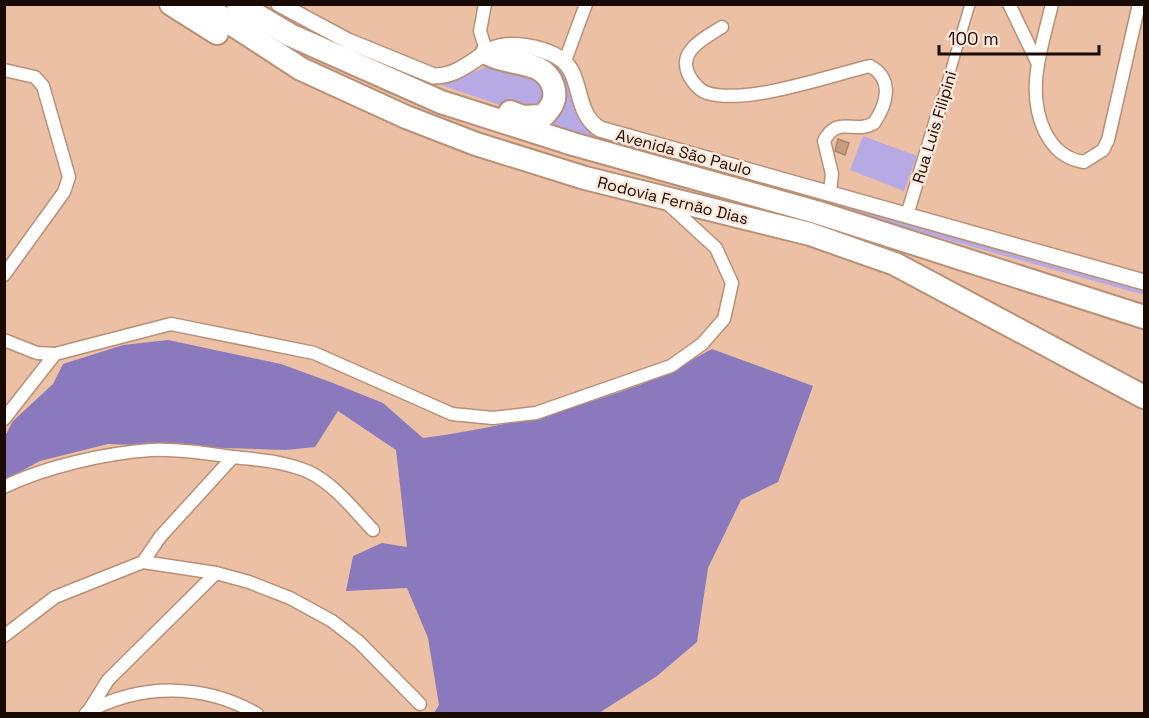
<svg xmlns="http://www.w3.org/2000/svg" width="1149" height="718" font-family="'Space Grotesk',sans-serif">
	<rect width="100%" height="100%" fill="#ebc0a5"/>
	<!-- green -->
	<g fill="#b7aae4">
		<path d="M523 52C534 56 548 59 558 66 579 80 569 115 591 131L1144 287V295L542 126 561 99Z"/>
		<polygon points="489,66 541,77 545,106 523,113 441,85"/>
		<polygon points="863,136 917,156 904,191 850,170"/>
	</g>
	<!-- forest -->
	<path fill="#8a7abd" d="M168 340 281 364 333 383 383 403 423 438C501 428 581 408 655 379 674 371 693 359 712 349L813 386 778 482 741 500 708 568 697 642 657 676 599 713H434L439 705 428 638 407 588 346 591 353 556 382 543 407 547 396 450 338 411 315 447 286 450 108 444 40 461 5 480V436L13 421 53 384 63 364 123 345Z"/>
	<!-- building -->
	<polygon fill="#c69d83" stroke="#aa8268" stroke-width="1.5" points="838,139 849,143 845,155 835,151"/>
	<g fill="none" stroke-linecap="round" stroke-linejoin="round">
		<!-- pedestrian casing -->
		<g stroke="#b99076" stroke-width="12">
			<polyline id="pedestrian" points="942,100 970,4"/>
		</g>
		<!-- minor casing -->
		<g stroke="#b99076" stroke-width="15">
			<g id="minor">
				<polyline points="485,4 480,31 487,53"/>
				<polyline points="1009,4 1038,64"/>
				<path d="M1052 4C1042 47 1025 90 1045 132 1054 149 1065 159 1084 162L1103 150 1108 140 1139 4"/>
				<path d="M722 27C708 36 680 49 687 70 689 78 698 90 707 93 747 105 828 76 870 66 894 79 887 104 874 123 854 135 838 114 824 141L832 174 830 192"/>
				<polyline points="565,61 586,4"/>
				<polyline points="4,70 35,77 43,86 69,177 64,192 4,275"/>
				<polyline points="907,215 942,100"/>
				<polyline points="4,340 37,353 55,354 171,324 314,353 452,414 493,418 536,413 671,366 702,344 724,319 732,283 716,248 667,203"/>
				<polyline points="4,419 55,354"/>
				<path d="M4 487C44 467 106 453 151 450 178 449 205 453 233 457 259 460 284 461 309 472 334 484 354 510 373 530"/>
				<polyline points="143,562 160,537 233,457"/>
				<polyline points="4,636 55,597 143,562 216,573 249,582 290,598 332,621 359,642 420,704"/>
				<polyline points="88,712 108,680 216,573"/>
				<path d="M86 713C140 683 204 683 257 714"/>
			</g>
		</g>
		<!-- tertiary casing -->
		<g stroke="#b99076" stroke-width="18">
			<path id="tertiary" d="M279 4 348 41 434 76C458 76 472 60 491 50 510 41 541 47 558 57 585 73 572 112 600 129L1144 282"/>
		</g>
		<!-- motorway casing -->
		<g stroke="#b99076" stroke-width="26">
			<g id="motorway">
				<polyline points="171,4 217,33"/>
				<polyline points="201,4 301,69 406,117 476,144 585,178 810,234 895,264 1144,397"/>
				<polyline points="238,4 290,35 441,102 573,144 816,212 1144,317"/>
				<path d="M487 53C507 66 544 58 553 86 557 99 552 107 543 116L523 117 510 112"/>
			</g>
		</g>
		<!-- pedestrian -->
		<use href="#pedestrian" stroke="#fff" stroke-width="9"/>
		<!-- minor -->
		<use href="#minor" stroke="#fff" stroke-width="12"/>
		<!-- tertiary -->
		<use href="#tertiary" stroke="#fff" stroke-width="15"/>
		<!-- motorway -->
		<use href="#motorway" stroke="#fff" stroke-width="22"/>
	</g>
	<g text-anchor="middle" stroke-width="5" stroke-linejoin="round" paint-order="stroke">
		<!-- street labels -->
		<g font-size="16" fill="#190b03" stroke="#fce6d8">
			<text transform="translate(934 127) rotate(-73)" y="6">Rua Luis Filipini</text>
			<text transform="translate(684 152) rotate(15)" y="6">Avenida São Paulo</text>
			<text transform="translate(673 200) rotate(14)" y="6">Rodovia Fernão Dias</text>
		</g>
	</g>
	<!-- border -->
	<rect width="1149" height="718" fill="none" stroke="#190b03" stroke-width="12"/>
	<!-- scale -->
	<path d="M939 45v9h160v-9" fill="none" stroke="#190b03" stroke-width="3"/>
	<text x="948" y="45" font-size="18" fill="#190b03" stroke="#fce6d8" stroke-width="4.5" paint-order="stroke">100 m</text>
</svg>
